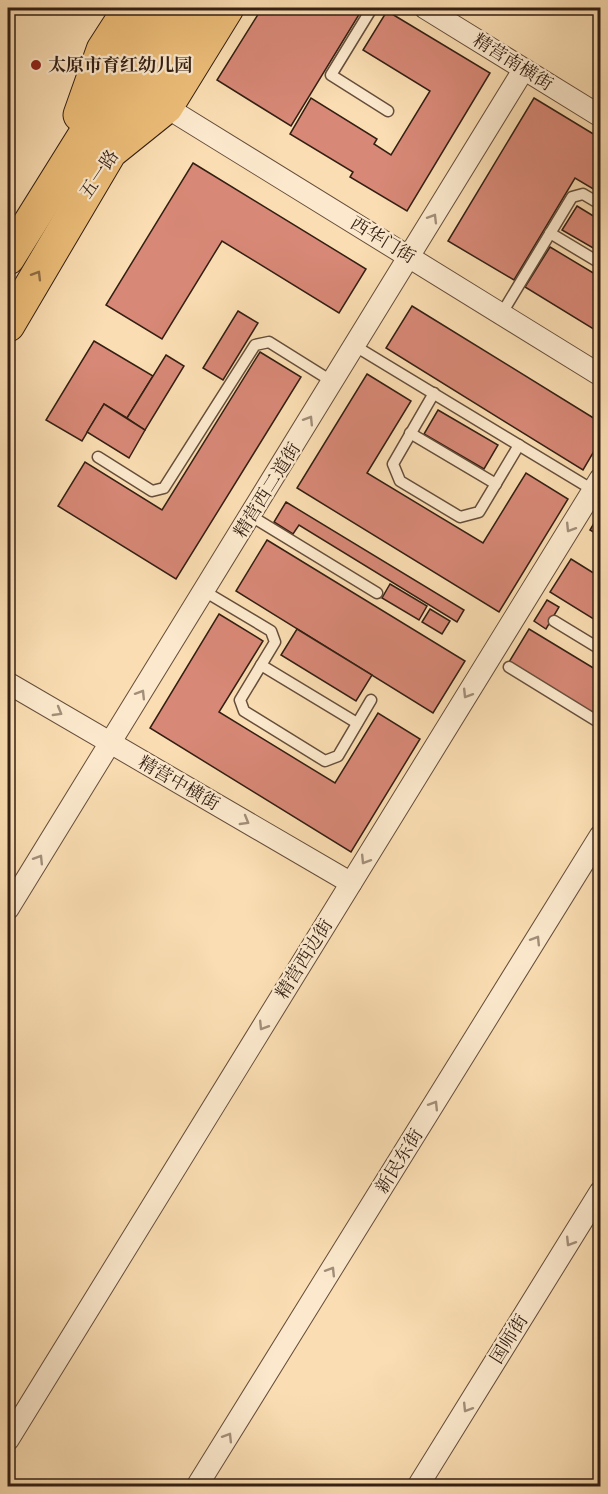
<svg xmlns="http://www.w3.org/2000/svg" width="608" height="1494" font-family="Vollkorn,'Noto Serif SC',serif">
	<rect width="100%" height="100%" fill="#faddb2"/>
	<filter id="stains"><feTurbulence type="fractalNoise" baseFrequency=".00333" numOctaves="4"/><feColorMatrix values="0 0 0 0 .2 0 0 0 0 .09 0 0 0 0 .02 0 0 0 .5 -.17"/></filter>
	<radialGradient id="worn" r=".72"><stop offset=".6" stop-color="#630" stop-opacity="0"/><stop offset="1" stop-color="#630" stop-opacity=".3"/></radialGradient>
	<!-- building -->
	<g fill="#d78876" stroke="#331f13" stroke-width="1.5">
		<polygon points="262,8 363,8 291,126 217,80"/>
		<polygon points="387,11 490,73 407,211 350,177 353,172 290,134 311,98 377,139 374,144 391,155 430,91 363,50"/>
		<polygon points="534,98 600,138 600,193 575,178 514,280 448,241"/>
		<polygon points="193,163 366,269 339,313 222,241 162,339 106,305"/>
		<polygon points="577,206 600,220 600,252 562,230"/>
		<polygon points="550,247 600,277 600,333 525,287"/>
		<polygon points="412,306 600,422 600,441 583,470 386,348"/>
		<polygon points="238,311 258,323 223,380 203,368"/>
		<polygon points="94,341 153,376 127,418 104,404 82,441 46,420"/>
		<polygon points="260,352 301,377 176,579 58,506 85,462 162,510"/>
		<polygon points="166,355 184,366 145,430 127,418"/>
		<polygon points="367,374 411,401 367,473 483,543 526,473 568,499 499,612 297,488"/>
		<polygon points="104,404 145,430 129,458 87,432"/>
		<polygon points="438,410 498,445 484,469 424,434"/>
		<polygon points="286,502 464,610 457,622 299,525 293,534 274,522"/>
		<polygon points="600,513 600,536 590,530"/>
		<polygon points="267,540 465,661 433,713 236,591"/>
		<polygon points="571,559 600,577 600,623 550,592"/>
		<polygon points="390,584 427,606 419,620 382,598"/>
		<polygon points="547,600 559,607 546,629 534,621"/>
		<polygon points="430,609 450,621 442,634 422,622"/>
		<polygon points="219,614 263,641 219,712 335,783 378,713 420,739 351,852 150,728"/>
		<polygon points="297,629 372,675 356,701 281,655"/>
		<polygon points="529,629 600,672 600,718 509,662"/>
	</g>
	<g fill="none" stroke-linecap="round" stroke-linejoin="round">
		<!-- service casing -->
		<g stroke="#654e3b" stroke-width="13">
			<g id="service">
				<polyline points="372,8 331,75 388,111"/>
				<polyline points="550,233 600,263"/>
				<polyline points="502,313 572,197 583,194 600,204"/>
				<polyline points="355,346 593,490"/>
				<polyline points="434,393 393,464 400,481 460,517 479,512 519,445"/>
				<polyline points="410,433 496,484"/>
				<polyline points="98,457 152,491 164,488 255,345 269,342 333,382"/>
				<polyline points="251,516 377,593"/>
				<polyline points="204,591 271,631 275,642 240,700 244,711 325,761 338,756 371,700"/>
				<polyline points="554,621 600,649"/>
				<polyline points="261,665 357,723"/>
				<polyline points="509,667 600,723"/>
			</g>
		</g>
		<!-- minor casing -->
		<g stroke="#654e3b" stroke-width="23">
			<g id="minor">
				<polyline points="425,8 600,116"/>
				<polyline points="166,107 600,375"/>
				<polyline points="8,683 351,883"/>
				<polyline points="8,909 524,69"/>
				<polyline points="8,1440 600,479"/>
				<polyline points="197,1486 600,836"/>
				<polyline points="418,1486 600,1192"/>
			</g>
		</g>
		<!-- primary casing -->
		<g stroke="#331f13" stroke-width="35">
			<g id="primary">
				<polyline points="80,115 103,50 130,8"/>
				<polyline points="118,138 162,57 193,8"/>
				<polyline points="8,258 164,8"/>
				<polyline points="8,325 110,152 166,107 227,8"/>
			</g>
		</g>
		<!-- service -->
		<use href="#service" stroke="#fce9cd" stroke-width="10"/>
		<!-- minor -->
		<use href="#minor" stroke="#fce9cd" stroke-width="21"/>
		<!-- primary -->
		<use href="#primary" stroke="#edbe79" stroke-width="33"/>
	</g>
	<!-- one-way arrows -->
	<defs><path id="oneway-chevron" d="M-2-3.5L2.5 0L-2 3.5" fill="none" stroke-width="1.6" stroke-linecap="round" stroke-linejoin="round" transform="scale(1.5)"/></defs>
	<g stroke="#a28e79">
		<use href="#oneway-chevron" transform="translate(433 218) rotate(-59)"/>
		<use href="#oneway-chevron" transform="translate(309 420) rotate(-58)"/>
		<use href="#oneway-chevron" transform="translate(570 528) rotate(122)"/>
		<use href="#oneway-chevron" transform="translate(141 694) rotate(-58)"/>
		<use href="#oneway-chevron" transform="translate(467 694) rotate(122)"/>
		<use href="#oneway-chevron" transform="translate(58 712) rotate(30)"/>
		<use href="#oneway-chevron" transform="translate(245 821) rotate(30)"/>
		<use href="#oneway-chevron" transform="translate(39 859) rotate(-58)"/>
		<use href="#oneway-chevron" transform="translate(365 860) rotate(122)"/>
		<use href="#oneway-chevron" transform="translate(536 940) rotate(-58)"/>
		<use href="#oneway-chevron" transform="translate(263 1026) rotate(122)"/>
		<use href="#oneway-chevron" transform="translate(434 1105) rotate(-58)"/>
		<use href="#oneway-chevron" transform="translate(570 1242) rotate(122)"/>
		<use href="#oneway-chevron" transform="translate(331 1271) rotate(-58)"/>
		<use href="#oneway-chevron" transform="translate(467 1408) rotate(122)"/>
		<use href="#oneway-chevron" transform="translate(228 1437) rotate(-58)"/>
	</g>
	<use stroke="#906e46" href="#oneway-chevron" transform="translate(37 275) rotate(-59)"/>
	<!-- markers -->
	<circle fill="#8f2418" stroke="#fce9cd" stroke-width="2" cx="36" cy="65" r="6"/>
	<g text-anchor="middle" stroke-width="4.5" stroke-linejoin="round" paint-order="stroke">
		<!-- street labels -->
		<g font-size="18" fill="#331f13" stroke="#fce9cd">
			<text transform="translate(513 62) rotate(32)" y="6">精营南横街</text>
			<text transform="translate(99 174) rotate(-56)" y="6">五一路</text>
			<text transform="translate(383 240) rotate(31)" y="6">西华门街</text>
			<text transform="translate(267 490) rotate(-58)" y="6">精营西二道街</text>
			<text transform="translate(179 783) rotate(30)" y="6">精营中横街</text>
			<text transform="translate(304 959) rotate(-58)" y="6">精营西边街</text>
			<text transform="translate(399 1161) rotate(-58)" y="6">新民东街</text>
			<text transform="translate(509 1339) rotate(-58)" y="6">国师街</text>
		</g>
		<!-- poi labels -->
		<g font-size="18" font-weight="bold" fill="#331f13" stroke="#fce9cd" text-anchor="start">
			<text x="48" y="71">太原市育红幼儿园</text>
		</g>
	</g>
	<!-- margin -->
	<rect width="608" height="1494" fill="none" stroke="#faddb2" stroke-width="30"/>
	<rect x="9" y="9" width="590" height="1476" fill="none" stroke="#331f13" stroke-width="3"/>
	<rect x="15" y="15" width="578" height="1464" fill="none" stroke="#331f13" stroke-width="1.5"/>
	<rect width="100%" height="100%" filter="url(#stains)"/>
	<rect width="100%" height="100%" fill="url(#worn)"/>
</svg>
